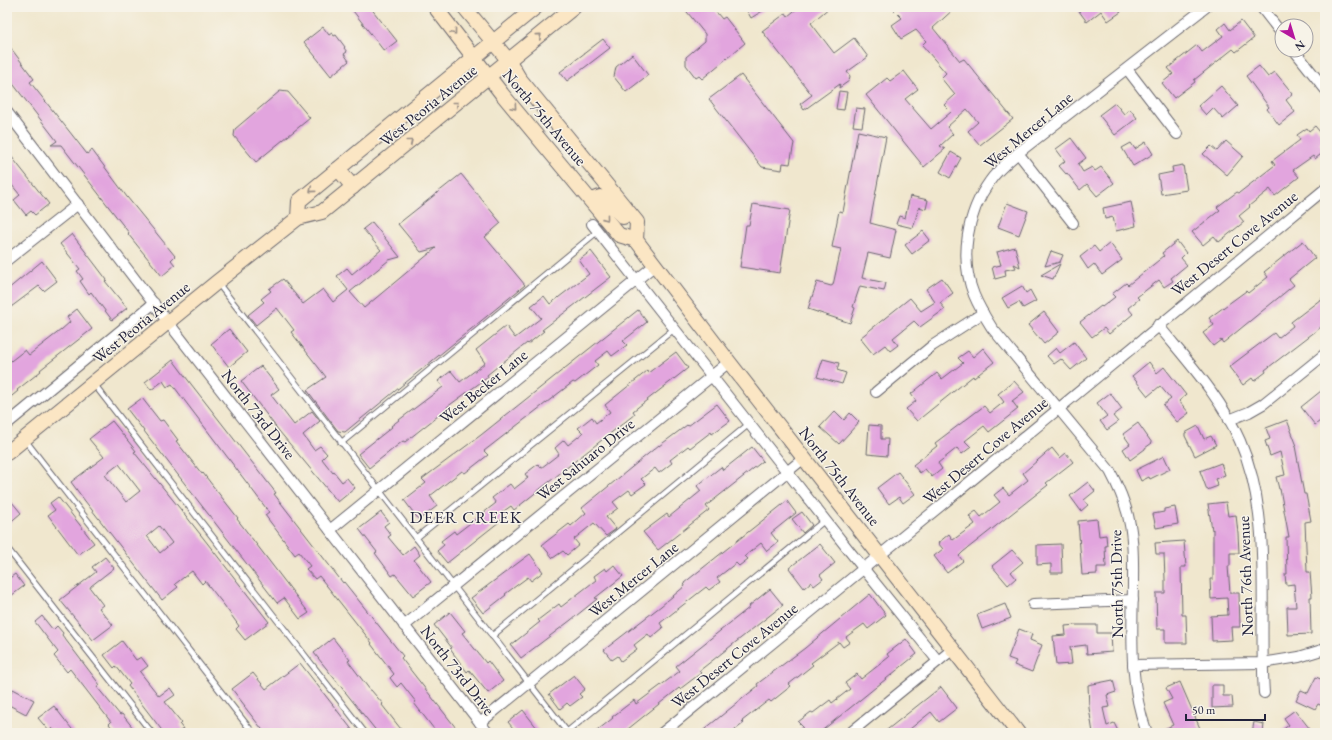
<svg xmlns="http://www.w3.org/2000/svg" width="1332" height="740" font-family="'EB Garamond',serif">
	<rect width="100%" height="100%" fill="#f7f3e8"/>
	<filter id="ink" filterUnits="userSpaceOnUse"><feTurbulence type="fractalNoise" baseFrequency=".025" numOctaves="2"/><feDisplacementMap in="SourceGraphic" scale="8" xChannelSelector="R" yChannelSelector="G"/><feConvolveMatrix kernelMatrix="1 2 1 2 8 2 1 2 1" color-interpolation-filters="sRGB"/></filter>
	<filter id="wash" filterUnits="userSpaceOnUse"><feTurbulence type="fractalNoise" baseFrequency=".012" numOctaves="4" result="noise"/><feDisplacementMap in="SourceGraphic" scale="16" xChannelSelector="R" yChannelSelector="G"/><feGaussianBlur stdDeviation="0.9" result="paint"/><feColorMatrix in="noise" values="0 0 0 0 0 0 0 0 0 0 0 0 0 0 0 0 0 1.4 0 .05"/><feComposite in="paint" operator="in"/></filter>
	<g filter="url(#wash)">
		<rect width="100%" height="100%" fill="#f0e7ce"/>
		<g id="blocks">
			<!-- building -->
			<g fill="#e2a5de" fill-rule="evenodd">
				<polygon points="350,7 370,7 397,41 384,51"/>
				<polygon points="683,7 712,7 722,19 725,17 745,43 702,79 699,76 696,78 686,65 686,57 705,41 705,34"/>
				<polygon points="745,7 769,7 751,18"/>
				<polygon points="799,7 830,7 811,23 834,53 854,38 868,57 847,72 850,76 849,81 839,88 840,84 804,110 800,104 812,95 762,31 786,13 788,16"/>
				<polygon points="891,7 956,7 933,28 960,61 964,59 1013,119 980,145 968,131 978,122 967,109 947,127 953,134 940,146 945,149 924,167 866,95 887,78 890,81 904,71 918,89 905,99 931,129 951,112 944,105 955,95 941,78 946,73 922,45 926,41 916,30 901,39 892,25 902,18"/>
				<polygon points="1076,7 1117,7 1121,12 1108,21 1101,11 1087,22"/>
				<polygon points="1241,21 1254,38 1236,52 1233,49 1194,80 1195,82 1174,98 1162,83 1173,74 1168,68 1197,45 1202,52 1223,36 1218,29 1225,23 1230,30"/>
				<polygon points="323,27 329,35 332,33 334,36 336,35 345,47 344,48 347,52 344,54 349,61 331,76 304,42"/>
				<polygon points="603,39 610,48 567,81 560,72"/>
				<polygon points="7,43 34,79 30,82 69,131 87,154 92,150 127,197 175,256 171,260 175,265 162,276 128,234 129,233 61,145 51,145 57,141 7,76"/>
				<polygon points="632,54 648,75 626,92 614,77 616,67"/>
				<polygon points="1259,66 1268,77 1275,72 1293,94 1286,100 1295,112 1279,125 1267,109 1269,107 1246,76"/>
				<polygon points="741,75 794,143 790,164 783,163 782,170 762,167 709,99"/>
				<polygon points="1221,86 1238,106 1223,119 1213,108 1206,115 1198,106"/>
				<polygon points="280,91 288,92 310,118 256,162 234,136 235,129"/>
				<polygon points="839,91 847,92 844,110 836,109"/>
				<polygon points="1115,103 1124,114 1130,109 1137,118 1115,135 1099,115"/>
				<polygon points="856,108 865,109 862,127 853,126"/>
				<polygon points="1315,126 1325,138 1319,143 1325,151 1315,159 1313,156 1293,170 1299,177 1275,196 1270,189 1249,206 1250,207 1239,216 1244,222 1219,242 1214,236 1203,245 1192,232 1220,210 1217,207 1237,192 1239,193 1275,165 1272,161 1300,140 1297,135 1307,128 1309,131"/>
				<polygon points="858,131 886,137 870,223 896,230 890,258 868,253 862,278 886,283 884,291 860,286 853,307 855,308 850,323 808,309 817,282 831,286 833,285 841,249 832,247 839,211 843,212"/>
				<polygon points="1071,138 1086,158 1078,164 1083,172 1092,167 1095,171 1101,167 1114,183 1097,196 1087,184 1080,190 1067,173 1066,174 1059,166 1065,161 1056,149"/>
				<polygon points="1226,141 1243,156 1227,175 1203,154 1211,146 1217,151"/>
				<polygon points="1146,142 1153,154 1133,166 1122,148 1131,143 1135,149"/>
				<polygon points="7,151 49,204 35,215 31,211 26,215 14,200 20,195 7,179"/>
				<polygon points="951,152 961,158 950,178 940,172"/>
				<polygon points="1183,165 1187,190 1161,194 1158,175 1173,172 1172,167"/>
				<polygon points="461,174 501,223 485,237 525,285 345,432 338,431 307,390 326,377 291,332 294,330 277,308 256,325 248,315 264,302 261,299 271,291 269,289 283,279 303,304 323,289 333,302 348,290 337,276 347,268 352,274 381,250 363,229 372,222 400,257 389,260 350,292 364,308 436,248 421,252 398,224"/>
				<polygon points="910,196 928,200 926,209 919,207 913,228 896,224 899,216 905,218"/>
				<polygon points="1131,202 1136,226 1116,231 1113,217 1105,219 1103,208"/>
				<polygon points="1007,203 1028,211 1019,235 998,227"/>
				<polygon points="753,204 790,210 780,273 740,267 746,225 749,225"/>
				<polygon points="923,231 930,240 912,254 905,245"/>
				<polygon points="72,234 107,280 105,281 127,308 112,320 91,292 89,294 80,281 83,279 77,271 80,269 60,244"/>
				<polygon points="1177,241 1186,253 1181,258 1187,265 1171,278 1173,281 1164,287 1159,280 1137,297 1139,299 1128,308 1133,314 1109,334 1104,328 1092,337 1080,322 1101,306 1102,307 1115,297 1112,294 1126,283 1128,285 1164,256 1162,253"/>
				<polygon points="1303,241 1315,258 1289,279 1294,285 1223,343 1221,340 1213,346 1203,333 1214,325 1209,318 1246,291 1248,293 1268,277 1264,272"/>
				<polygon points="1110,243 1122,260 1102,275 1094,264 1088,269 1080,257 1094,246 1099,252"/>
				<polygon points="1015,247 1020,267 1014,264 1016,268 1005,270 1006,276 995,279 992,267 1001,265 997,252"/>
				<polygon points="591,251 611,277 542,330 544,331 528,344 527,343 487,375 488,377 447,407 448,408 405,442 403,441 369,468 358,454 392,427 391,426 443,387 438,381 451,371 460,382 485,363 476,350 506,326 515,338 541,318 531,306 544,296 550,304 589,274 579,260"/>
				<polygon points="1051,251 1063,255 1060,262 1045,266"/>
				<polygon points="42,261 57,281 44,291 39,286 7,310 7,290"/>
				<polygon points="1060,264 1053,279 1041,275"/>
				<polygon points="942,278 953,293 940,303 945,309 920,327 914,321 893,338 898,345 890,351 885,345 873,354 860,338 910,298 921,311 935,302 926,289"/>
				<polygon points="1022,286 1026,293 1030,290 1036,301 1023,308 1019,302 1008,308 1002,298"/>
				<polygon points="1325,296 1325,324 1265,370 1266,372 1254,381 1252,378 1243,385 1229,367 1274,333 1278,338 1293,326 1291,322"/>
				<polygon points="77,309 92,329 40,370 41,371 17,390 18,391 7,400 7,364 25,350 29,355 61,330 70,322 67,317"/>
				<polygon points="638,310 647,322 623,341 627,345 612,356 608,351 595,361 598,365 575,383 573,382 484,451 488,455 465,473 462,471 430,496 437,506 419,520 404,500 426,483 422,479 481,435"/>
				<polygon points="1044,312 1059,332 1044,344 1028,325"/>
				<polygon points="229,329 247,352 229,367 211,344"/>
				<polygon points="1074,342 1086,358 1071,370 1061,359 1054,364 1047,356 1056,348 1060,353"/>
				<polygon points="983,348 994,362 974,378 973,376 917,421 906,409 916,401 911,394 937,373 942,379 963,363 958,358 968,351 973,357"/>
				<polygon points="676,352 688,368 633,411 635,414 579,458 514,510 511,506 501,513 504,518 447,563 437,551 444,545 441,541 454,531 456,534 496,503 492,498 510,484 514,489 528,478 525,474 538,464 541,468 559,454 555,448 564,440 568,445 583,433 578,428 592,417 596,423 610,412 605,405 647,371 648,373"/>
				<polygon points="823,359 839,363 837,370 846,373 842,384 817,377"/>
				<polygon points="173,360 191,384 276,493 274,494 343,583 344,582 403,656 401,658 460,733 437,733 414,703 416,702 401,683 397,687 390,678 394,674 371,644 372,643 319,576 315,579 306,569 310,566 299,552 295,555 265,515 269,512 172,384 167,387 163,381 151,390 145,382"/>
				<polygon points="1149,362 1157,373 1164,367 1186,395 1179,401 1189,413 1177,422 1163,405 1171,399 1160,386 1148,396 1132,376"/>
				<polygon points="261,366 279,389 271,395 294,425 312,411 320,421 303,435 314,450 320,446 327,454 322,459 333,473 334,472 342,482 347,478 355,488 338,502 279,431 241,381"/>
				<polygon points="1014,381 1024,392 1012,401 1018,409 989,432 984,426 965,441 971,447 962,454 957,448 938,463 942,469 932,477 925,469 920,473 913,465 937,446 935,443 984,406 990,413 1004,402 998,394"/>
				<polygon points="1321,391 1325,395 1325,417 1315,425 1301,407"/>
				<polygon points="1110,393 1122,409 1113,416 1118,422 1107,430 1100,421 1107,416 1097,403"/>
				<polygon points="142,398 160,421 163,420 178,440 176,441 202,474 203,473 216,490 238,518 237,519 309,613 300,619 284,598 277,603 127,409"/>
				<polygon points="717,404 730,421 712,434 711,432 690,448 688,446 670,460 672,463 659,473 655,468 641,479 646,484 632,494 629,490 613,502 618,508 606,517 616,529 606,536 594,523 574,539 579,545 567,555 563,551 553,558 542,545 569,524 571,526 586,513 582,508 659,445 659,446 687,425 688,426"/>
				<polygon points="835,411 844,420 850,413 859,422 839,444 820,427"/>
				<polygon points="1287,420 1297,446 1295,446 1304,494 1306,494 1311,521 1305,522 1307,572 1310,572 1312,597 1310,597 1311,634 1288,635 1287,607 1296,607 1294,584 1286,585 1285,574 1287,574 1286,537 1289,537 1280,489 1279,489 1276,477 1285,475 1280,452 1270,456 1265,441 1270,439 1266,428"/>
				<path d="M112 421 136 451 134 452 186 516 269 622 245 640 236 629 239 626 224 605 205 581 202 584 192 571 175 584 178 587 162 600 85 501 71 482 104 457 89 439ZM119 464 140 491 126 502 105 475ZM159 526 172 543 160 553 147 536Z"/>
				<polygon points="1138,423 1152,443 1145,448 1145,449 1130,460 1123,449 1130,444 1123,434"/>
				<polygon points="869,425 881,426 881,439 888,439 887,456 867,454"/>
				<polygon points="1198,426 1204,439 1211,436 1216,445 1195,456 1185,436 1185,433"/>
				<polygon points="752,447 763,461 706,506 709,510 658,550 643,532 667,514 669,517 701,491 697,486 721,467 723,470"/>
				<polygon points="1052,448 1060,458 1066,453 1073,462 1046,483 1048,485 963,552 959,556 963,561 947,573 934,556 943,549 938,543 949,534 953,540 975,524 969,516 976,511 981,517 1000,502 994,495 1003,488 1009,495 1028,480 1023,473"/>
				<polygon points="1164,456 1170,469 1150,479 1149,477 1141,481 1136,470"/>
				<polygon points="1221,463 1225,475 1215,479 1218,486 1207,490 1200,471"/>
				<polygon points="898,472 915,494 903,503 899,497 889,504 877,488"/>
				<polygon points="1088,482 1095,491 1084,500 1088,505 1081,511 1070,496"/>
				<polygon points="7,496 21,513 7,525"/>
				<polygon points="58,497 94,543 78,555 48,515 55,510 50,503"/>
				<polygon points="787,501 796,513 771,533 778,542 767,551 761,543 745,556 748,559 739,566 736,563 717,578 720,582 709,590 706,587 660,623 663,628 651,638 648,634 634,645 637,649 621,661 618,656 612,660 604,650 661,606 685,586 684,583"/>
				<polygon points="1226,502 1228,516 1236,515 1238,533 1239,553 1230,553 1230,566 1228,566 1230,593 1239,593 1240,627 1231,627 1232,640 1212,641 1211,616 1228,615 1227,598 1211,599 1210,579 1213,579 1213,529 1212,530 1208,504"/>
				<polygon points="1175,507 1178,524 1156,528 1153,514 1164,512 1164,509"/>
				<polygon points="381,512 389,522 384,526 391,535 388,537 403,555 414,546 420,555 414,560 431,582 413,596 395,574 392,576 375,553 377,552 359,529"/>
				<polygon points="802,512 812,525 803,533 792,519"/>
				<polygon points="1097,519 1099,536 1106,535 1107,546 1105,546 1106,567 1097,567 1097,574 1082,575 1078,521"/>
				<polygon points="1184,541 1186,567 1181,567 1182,615 1186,615 1187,643 1165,643 1165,629 1157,629 1156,593 1165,593 1165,579 1164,554 1156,554 1155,543"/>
				<polygon points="820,544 835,563 820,575 823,579 814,586 811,582 804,588 789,568"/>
				<polygon points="1061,544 1062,573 1051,573 1051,564 1037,565 1037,545"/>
				<polygon points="1012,550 1023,562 1011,572 1016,578 1008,585 992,566"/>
				<polygon points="530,554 543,572 531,581 528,577 505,594 506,595 483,613 471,598"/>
				<polygon points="105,557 114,568 91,586 90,588 103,605 99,608 113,625 93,640 60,600 96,572 92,567"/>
				<polygon points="614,565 623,576 595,598 597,599 571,620 521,658 511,645 540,622 538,620 559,604 561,607 596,580 594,576 605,568 607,571"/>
				<polygon points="15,574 24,586 7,599 7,580"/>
				<polygon points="770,589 783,605 699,671 701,673 680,689 679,688 623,733 594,733 613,718 612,717 634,700 636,704 680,671 676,666 750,607 749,606"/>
				<polygon points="870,594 886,615 868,629 864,624 846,637 850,642 843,647 839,642 811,663 813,665 789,684 791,686 771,702 769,700 742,721 744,723 731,733 700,733 758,686 757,684 805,648"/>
				<polygon points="1005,604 1011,618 982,629 977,615"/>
				<polygon points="450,612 465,631 462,633 486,663 488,661 503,681 488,693 469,670 467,672 450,649 452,648 434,625"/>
				<polygon points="42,616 53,630 57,626 63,633 62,635 100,685 97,687 120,715 122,714 137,733 116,733 109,724 111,722 70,669 67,672 54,656 58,652 35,622"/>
				<polygon points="1076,625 1097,625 1097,633 1111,633 1112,652 1087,654 1086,645 1070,647 1072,664 1056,665 1053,636 1066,635 1065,626"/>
				<polygon points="1019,629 1032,634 1030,640 1042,645 1032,672 1014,665 1016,661 1008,658"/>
				<polygon points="333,638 350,660 348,661 370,690 371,690 383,704 382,705 404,733 378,733 314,653"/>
				<polygon points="906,639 917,654 819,733 795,733 803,727 798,722 811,712 813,713 830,700 832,703 850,689 845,683 857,674 861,679 889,657 887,654"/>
				<polygon points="122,641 136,660 141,657 148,666 140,672 159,696 170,688 175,695 165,702 182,723 180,725 183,729 177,733 164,733 128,686 130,684 116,666 114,668 104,655"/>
				<polygon points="300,663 350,727 354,733 265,733 244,706 245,706 232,689 253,673 266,689"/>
				<polygon points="574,675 585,689 579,694 582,697 570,706 567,703 560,709 549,694"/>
				<polygon points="1316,677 1325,681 1325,707 1318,704 1315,709 1296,700 1301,690 1308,693"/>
				<polygon points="1113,680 1116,692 1107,695 1110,707 1103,708 1107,726 1114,723 1119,733 1093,733 1089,708 1088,685"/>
				<polygon points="1180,682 1202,733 1155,733 1173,725 1163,703 1172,699 1166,688"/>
				<polygon points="1212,685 1223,685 1223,696 1232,696 1233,707 1212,708"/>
				<polygon points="941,687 957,708 939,722 931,712 905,733 883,733"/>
				<polygon points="13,689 34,700 26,714 7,704 7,700"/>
				<polygon points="54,706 75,733 56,733 52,728 49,731 38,718"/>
				<polygon points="523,710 541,733 517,733 508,722"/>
				<polygon points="1295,710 1313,733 1278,733 1289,725 1284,718"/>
				<polygon points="1254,722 1264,724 1263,733 1252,733"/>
			</g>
		</g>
	</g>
	<g filter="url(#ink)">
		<use href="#blocks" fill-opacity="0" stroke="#6a676e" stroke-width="1"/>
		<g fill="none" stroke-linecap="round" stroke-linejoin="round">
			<!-- service casing -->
			<g stroke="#6a676e" stroke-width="7">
				<g id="service">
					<polyline points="217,282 568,733"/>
					<polyline points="94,384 365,733"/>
					<polyline points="25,440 253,733"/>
					<polyline points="341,443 598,231"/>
					<polyline points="416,538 674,329"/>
					<polyline points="7,548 152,733"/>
					<polyline points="492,636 749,424"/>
					<polyline points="567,732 825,520"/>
				</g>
			</g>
			<!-- minor casing -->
			<g stroke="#6a676e" stroke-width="12">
				<g id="minor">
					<polyline points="1261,7 1282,34"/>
					<polyline points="1294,50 1325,89"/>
					<polyline points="1127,69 1177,134"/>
					<polyline points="7,112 157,308 488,733"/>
					<polyline points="1018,153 1073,223"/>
					<polyline points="592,224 851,553 938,661"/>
					<polyline points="7,260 78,204"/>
					<path d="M1158 325C1188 362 1221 397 1240 441 1274 520 1258 609 1264 693"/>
					<polyline points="876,392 932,346 983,313"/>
					<polyline points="1229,420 1249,412 1263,404 1325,354"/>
					<polyline points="7,424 154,303"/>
					<polyline points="330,530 655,265"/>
					<polyline points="1033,604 1133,600"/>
					<polyline points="404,626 729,362"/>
					<polyline points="1133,665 1262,663 1299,657 1325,649"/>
					<polyline points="480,723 804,458"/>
					<polyline points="662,733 966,485 1325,189"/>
					<polyline points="850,733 953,649"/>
					<path d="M1147 733C1129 685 1132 636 1133 586 1133 565 1134 545 1130 525 1127 506 1119 488 1110 471L992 328C985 317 979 307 974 295 959 258 967 213 990 181 997 170 1008 162 1018 153L1206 7"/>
				</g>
			</g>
			<!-- secondary casing -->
			<g stroke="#6a676e" stroke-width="16">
				<g id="secondary">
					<polyline points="435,7 502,94 619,235 636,240 729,362 1018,733"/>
					<polyline points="464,7 509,61 519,78 637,222 636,240"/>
					<polyline points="338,169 353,187"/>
					<polyline points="592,200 600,197 604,198 623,217"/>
					<polyline points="298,218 299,201 372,141 536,7"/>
					<polyline points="7,453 217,282 298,218 322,212 574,7"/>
				</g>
			</g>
			<!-- service -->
			<use href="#service" stroke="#fff" stroke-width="5"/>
			<!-- minor -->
			<use href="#minor" stroke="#fff" stroke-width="10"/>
			<!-- secondary -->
			<use href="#secondary" stroke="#fbe6c4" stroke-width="14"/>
		</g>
		<!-- one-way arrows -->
		<defs><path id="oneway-chevron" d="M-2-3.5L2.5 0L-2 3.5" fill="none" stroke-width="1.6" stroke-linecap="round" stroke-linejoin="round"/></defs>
		<g stroke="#998e86">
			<use href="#oneway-chevron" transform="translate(454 32) rotate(52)"/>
			<use href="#oneway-chevron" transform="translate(539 36) rotate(-40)"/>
			<use href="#oneway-chevron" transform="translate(456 104) rotate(-39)"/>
			<use href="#oneway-chevron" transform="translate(514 107) rotate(49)"/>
			<use href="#oneway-chevron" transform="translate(410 142) rotate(-39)"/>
			<use href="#oneway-chevron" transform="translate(312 190) rotate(140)"/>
			<use href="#oneway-chevron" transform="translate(606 218) rotate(51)"/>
		</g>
	</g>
	<g text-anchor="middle" stroke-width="3" stroke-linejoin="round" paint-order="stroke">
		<!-- street labels -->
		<g font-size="16" fill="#22223b" stroke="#f7f3e8">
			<text transform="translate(428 105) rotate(-39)" y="6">West Peoria Avenue</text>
			<text transform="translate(545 117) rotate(50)" y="6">North 75th Avenue</text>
			<text transform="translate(1028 130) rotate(-40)" y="6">West Mercer Lane</text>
			<text transform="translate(1234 243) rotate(-39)" y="6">West Desert Cove Avenue</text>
			<text transform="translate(141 322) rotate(-39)" y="6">West Peoria Avenue</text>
			<text transform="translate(483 386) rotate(-39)" y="6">West Becker Lane</text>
			<text transform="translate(259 414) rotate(52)" y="6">North 73rd Drive</text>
			<text transform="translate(985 450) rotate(-40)" y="6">West Desert Cove Avenue</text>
			<text transform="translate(585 459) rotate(-39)" y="6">West Sahuaro Drive</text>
			<text transform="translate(840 476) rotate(52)" y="6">North 75th Avenue</text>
			<text transform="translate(1245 576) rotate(-92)" y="6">North 76th Avenue</text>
			<text transform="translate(633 579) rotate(-39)" y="6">West Mercer Lane</text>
			<text transform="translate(1116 584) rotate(-91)" y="6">North 75th Drive</text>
			<text transform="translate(734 655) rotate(-39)" y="6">West Desert Cove Avenue</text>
			<text transform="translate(458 670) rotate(52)" y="6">North 73rd Drive</text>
		</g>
		<!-- neighbourhood labels -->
		<g font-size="17" letter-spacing="1" fill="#22223b" stroke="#f7f3e8">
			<text x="466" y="523">DEER CREEK</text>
		</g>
	</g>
	<!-- margin -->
	<rect width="1332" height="740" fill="none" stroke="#f7f3e8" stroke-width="24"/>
	<!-- north arrow -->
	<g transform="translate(1294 38) rotate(142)"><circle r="19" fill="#f7f3e8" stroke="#a29fa3"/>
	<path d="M0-3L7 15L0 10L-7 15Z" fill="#b5179e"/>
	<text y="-6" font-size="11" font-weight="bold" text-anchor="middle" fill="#22223b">N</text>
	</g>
	<!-- scale -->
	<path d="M1186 714v6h79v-6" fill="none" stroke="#22223b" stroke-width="2"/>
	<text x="1192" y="714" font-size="12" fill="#22223b" stroke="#f7f3e8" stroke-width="3" paint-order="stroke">50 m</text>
</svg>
